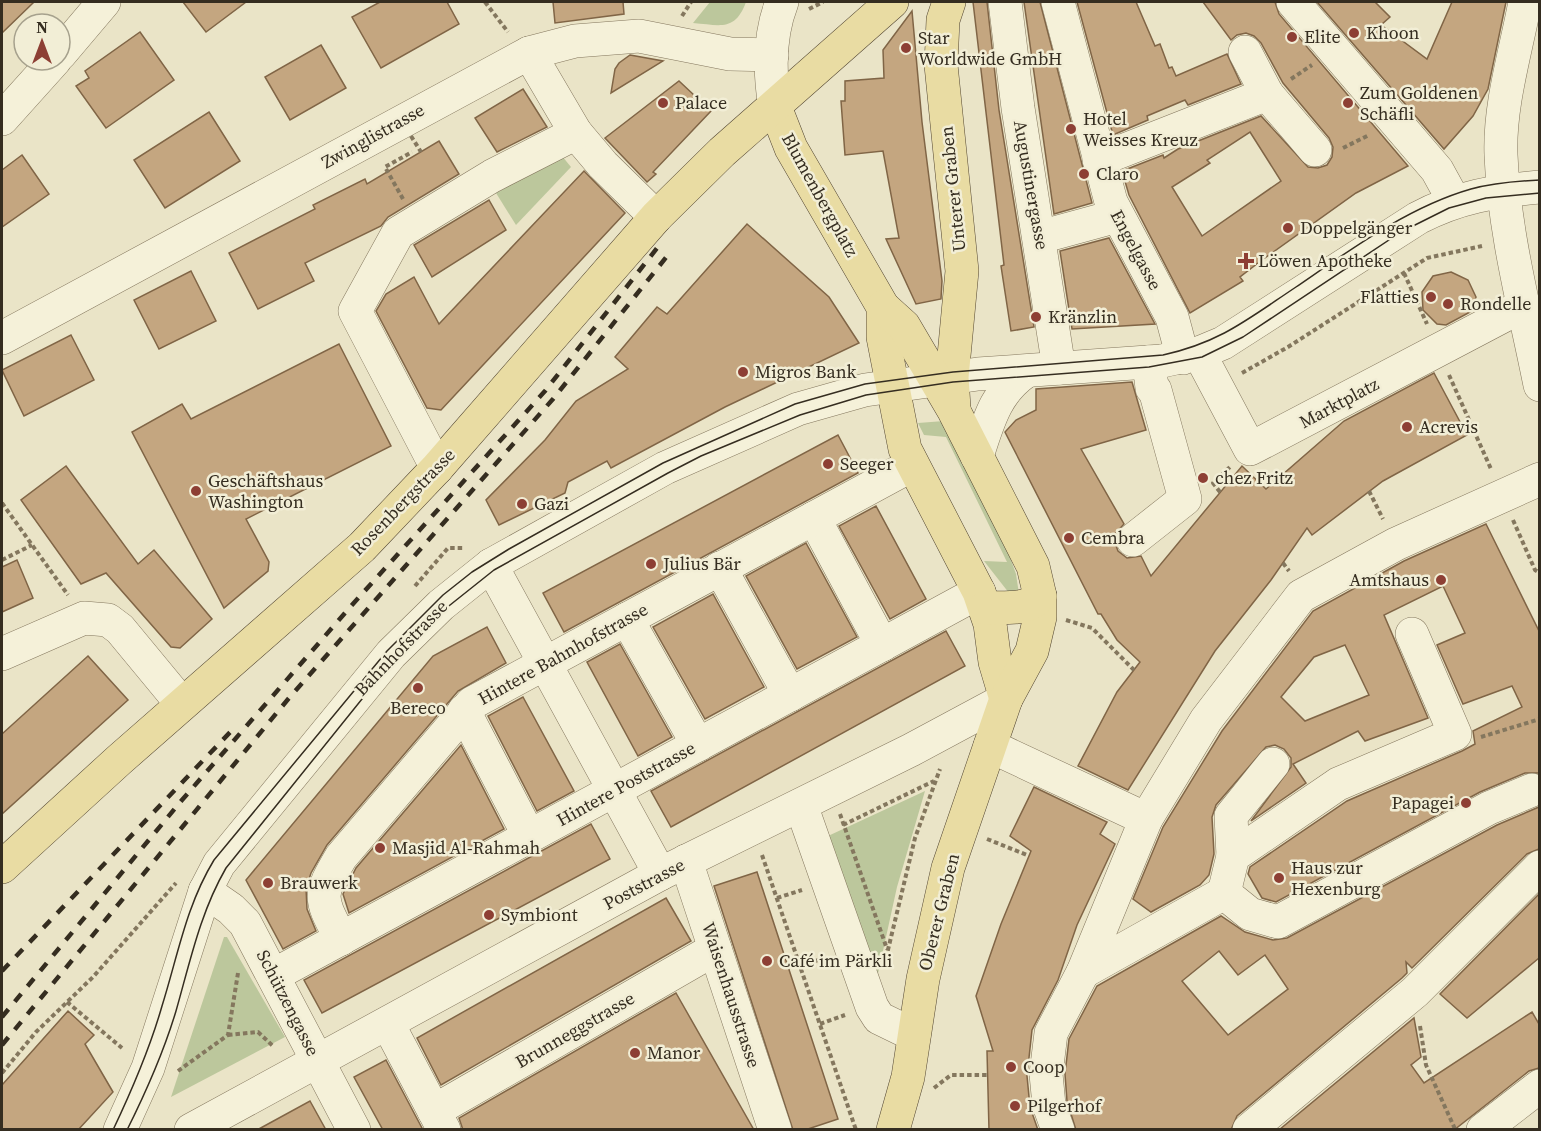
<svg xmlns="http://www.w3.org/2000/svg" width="1541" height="1131" font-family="'Source Serif 4',serif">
	<rect width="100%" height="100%" fill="#eae4c7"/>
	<!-- green -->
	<g fill="#bcc79c">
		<path d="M710 2H746C735 32 720 25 693 23Z"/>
		<polygon points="557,150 571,167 516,225 496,193"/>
		<polygon points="944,421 1008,552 1016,574 1019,594 1009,593 984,561 1007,562 946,437 924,435 918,423"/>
		<polygon points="925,791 897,887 877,978 828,836"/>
		<polygon points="224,937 227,937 285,1037 171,1097"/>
	</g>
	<!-- building -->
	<g fill="#c4a680" stroke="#806546" stroke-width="1.5" fill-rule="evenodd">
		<polygon points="2,2 34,2 2,33"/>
		<polygon points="183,2 246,2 206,32"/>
		<polygon points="380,2 447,2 459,24 381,68 352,17"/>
		<polygon points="553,2 623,2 624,14 555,23"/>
		<polygon points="973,2 987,2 999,110 1034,327 1011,331 1001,266 1004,265"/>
		<polygon points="1024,2 1040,2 1092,203 1054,214"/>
		<polygon points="1077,2 1136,2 1155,46 1160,44 1169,68 1172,67 1176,76 1227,54 1241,84 1188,105 1185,100 1147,116 1148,120 1113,135"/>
		<path d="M1203 2H1275L1279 14 1408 166 1356 193 1262 260 1240 277 1243 281 1190 313 1129 195 1122 171 1163 155 1164 158 1178 149 1261 116 1308 167 1318 168 1327 165 1332 157 1333 147 1329 138 1283 83 1261 43 1254 36 1246 33 1237 35 1231 40ZM1250 132 1281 181 1202 236 1172 187 1210 163 1207 160Z"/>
		<polygon points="1317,2 1375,2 1390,17 1381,25 1427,59 1452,2 1506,2 1488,89 1473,116 1444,149"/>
		<polygon points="912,11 922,122 942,281 941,299 916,304 886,239 899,238 883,151 845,155 841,101 845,101 845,81 884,78 883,50"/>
		<polygon points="140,32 174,80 106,128 76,86 89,78 85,71"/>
		<polygon points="321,45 346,88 290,120 265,77"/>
		<polygon points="630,55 663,61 611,93 615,69 619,63"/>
		<polygon points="679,81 711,111 653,172 656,174 647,182 605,138"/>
		<polygon points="523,89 547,127 497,152 475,118"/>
		<polygon points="209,112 240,161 165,208 134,160"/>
		<polygon points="439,141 459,174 388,217 381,226 305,263 314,281 258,309 229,253 315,209 313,205 365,179 367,184"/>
		<polygon points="22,155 49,194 2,227 2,170"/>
		<polygon points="584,171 625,213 441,410 427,408 376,311 386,294 414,277 439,324"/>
		<polygon points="489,200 506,230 432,277 414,245"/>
		<polygon points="747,224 829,297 859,343 725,407 611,468 607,461 568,482 565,493 499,525 486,500 545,440 576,401 628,369 615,357 657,307 667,314"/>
		<polygon points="1109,238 1155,324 1072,329 1060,251"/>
		<polygon points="191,271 216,321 159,349 134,300"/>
		<polygon points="1451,272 1468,280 1476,297 1472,311 1446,325 1437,324 1423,310 1422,292 1433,276"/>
		<polygon points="71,335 94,380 24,416 2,370"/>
		<polygon points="339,344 391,446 246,519 269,562 268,571 224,608 132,432 182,404 191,419"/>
		<polygon points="1434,373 1467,435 1383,481 1312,535 1307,528 1271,580 1215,651 1128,790 1078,766 1117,692 1140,662 1117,640 1101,614 1098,614 1005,432 1016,420 1036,410 1036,389 1132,382 1146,430 1081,449 1124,524 1115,534 1115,543 1118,551 1127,558 1141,556 1151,576 1242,466 1266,489 1344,421"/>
		<polygon points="838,435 858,473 564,632 543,593"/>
		<polygon points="66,466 138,564 154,550 212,619 180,648 171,647 106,573 81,584 21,500"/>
		<polygon points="876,506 926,599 890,619 839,526"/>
		<path d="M1486 524 1539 631V773H1525L1480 792 1276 902 1262 898 1248 874 1250 867 1347 801 1462 751 1475 744 1473 731 1522 707 1512 686 1463 704 1437 645 1465 633 1443 586 1384 615 1428 718 1365 741 1358 731 1293 764 1306 783 1251 821 1291 767V758L1284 749 1275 745 1266 747 1216 805 1212 817 1214 854 1209 875 1200 885 1151 912 1133 899 1163 827 1222 731 1313 611 1404 561ZM1345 645 1369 695 1305 721 1281 697 1314 657Z"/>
		<polygon points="806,543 857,637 797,669 746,576"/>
		<polygon points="17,560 33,598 2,612 2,567"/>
		<polygon points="713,594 764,687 705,719 653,627"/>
		<polygon points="487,627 506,663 458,691 327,845 311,873 306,888 307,909 316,931 283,949 246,880 433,656"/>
		<polygon points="946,631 965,666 671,827 651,791"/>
		<polygon points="620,644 672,737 638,756 587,662"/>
		<polygon points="88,656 128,700 2,814 2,734"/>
		<polygon points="523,697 574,791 537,811 488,716"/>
		<polygon points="461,745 504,829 349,913 343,894 356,868"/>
		<polygon points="1034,787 1107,822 1100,834 1115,844 1077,925 1058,980 1032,1030 1027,1076 1030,1107 1038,1130 989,1130 987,1051 993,1051 976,996 1001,924 1031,851 1010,836"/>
		<path d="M1539 807V849L1527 854 1412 968 1406 962 1407 973 1402 978 1237 1116 1231 1130H1076L1067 1101 1065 1074 1069 1039 1097 986 1221 916 1245 932 1273 940 1287 938 1497 825ZM1219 951 1238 975 1265 955 1288 989 1228 1035 1182 981Z"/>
		<polygon points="591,824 610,859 322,1013 304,980"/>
		<polygon points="757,872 838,1119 805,1130 793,1130 714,886"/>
		<polygon points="1539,894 1539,958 1467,1018 1440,994"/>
		<polygon points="666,898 691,941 441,1085 417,1038"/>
		<polygon points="676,993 754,1130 463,1130 459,1118"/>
		<polygon points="68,1011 94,1035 85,1044 113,1092 78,1130 2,1130 2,1085"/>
		<polygon points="1532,1012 1539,1024 1539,1068 1529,1071 1454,1130 1279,1130 1414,1018 1421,1057 1411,1065 1424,1083"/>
		<polygon points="386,1060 423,1130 383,1130 354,1077"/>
		<polygon points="310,1101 326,1130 257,1130"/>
	</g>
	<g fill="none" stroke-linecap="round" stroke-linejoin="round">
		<!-- minor casing -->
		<g stroke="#84775e" stroke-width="34">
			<g id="minor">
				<polyline points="1005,2 1018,108 1059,368"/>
				<polyline points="1058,2 1111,202 1172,317 1183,358"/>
				<polyline points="1293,2 1437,170 1454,201"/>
				<path d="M1525 2C1516 51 1499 105 1501 155 1504 232 1525 310 1540 385"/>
				<polyline points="529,53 576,133 603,165 656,217"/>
				<polyline points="60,54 104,2"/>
				<polyline points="1267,94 1315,150"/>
				<path d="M775 107C769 71 769 35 782 2"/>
				<polyline points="2,119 55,60"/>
				<polyline points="1099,160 1267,94 1245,52"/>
				<polyline points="1040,237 1117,216"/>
				<polyline points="2,338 529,53 575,41 639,36 730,54 772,55"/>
				<polyline points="1199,353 1250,449 1524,305"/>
				<path d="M977 456C988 423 995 393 1025 372"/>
				<polyline points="437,468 355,311 398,233 492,176 576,133"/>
				<polyline points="814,518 882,645"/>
				<polyline points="1133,540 1185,499 1155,390 1152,388 1149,362"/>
				<polyline points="491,565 660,874"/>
				<polyline points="720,568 790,695"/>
				<polyline points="627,619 698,745"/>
				<polyline points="2,654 84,618 108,620 120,629 182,704"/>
				<polyline points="464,711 529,836"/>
				<polyline points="990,746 1146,819"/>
				<polyline points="801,805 872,1007 879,1018 914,1035"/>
				<polyline points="1233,856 1231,816 1273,764"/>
				<polyline points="686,861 775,1130"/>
				<polyline points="205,891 231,909 245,923 354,1130"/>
				<polyline points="1224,893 1233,856 1338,784 1455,734 1412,634"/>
				<polyline points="1224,893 1250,914 1278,922 1489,808 1532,790"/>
				<path d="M341 939C320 898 317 897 341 857L472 703 912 465"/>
				<polyline points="1083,972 1224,893"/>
				<polyline points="274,975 979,592"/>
				<polyline points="388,1024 444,1130"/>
				<polyline points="434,1111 715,949"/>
				<path d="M120 1130 148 1068 205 891 219 864 391 654 441 605 491 565 665 468 798 409 865 390 978 374 1162 361 1199 353 1223 343 1418 218C1458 197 1495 191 1540 187"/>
				<polyline points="191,1130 660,874 911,750 1006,699"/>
				<polyline points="1058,1130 1049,1105 1046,1074 1051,1033 1083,972 1146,819 1206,720 1301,596 1396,544 1540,479"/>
				<polyline points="1249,1130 1415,992 1540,867"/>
				<polyline points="1483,1130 1540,1086"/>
			</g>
		</g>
		<!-- major casing -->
		<g stroke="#524532" stroke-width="34">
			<g id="major">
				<polyline points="949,2 943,20 941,65 962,271 952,377 954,408"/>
				<polyline points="775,107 791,148 883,307 883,337 905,449 979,592 990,624 995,662 1006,699"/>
				<polyline points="883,307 904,326 954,411 1033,566 1040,596 1040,617 1032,651 1006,699 948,868 923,979 908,1077 893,1130"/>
				<path d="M985 608C1004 607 1028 611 1040 596"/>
				<polyline points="2,867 119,760 362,547 437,468 656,217 722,152 892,2"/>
			</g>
		</g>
		<!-- path -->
		<g stroke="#84775e" stroke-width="4" stroke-dasharray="4.5 3" stroke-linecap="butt">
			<polyline points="485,2 508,32"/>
			<polyline points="809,9 823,2"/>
			<polyline points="682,16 691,2"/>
			<polyline points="1291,79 1312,65"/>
			<polyline points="1343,148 1369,135"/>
			<polyline points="403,199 385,167 412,152"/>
			<polyline points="1404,273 1427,324"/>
			<polyline points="1242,373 1288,347 1427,258 1482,246"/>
			<polyline points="1449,375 1491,469"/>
			<polyline points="1369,491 1383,519"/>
			<polyline points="1220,492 1213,483 1231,466"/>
			<polyline points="2,503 68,595"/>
			<polyline points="1513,520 1535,570 1540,573"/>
			<polyline points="2,560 32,545"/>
			<polyline points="1283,563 1289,571"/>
			<polyline points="415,586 448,548 465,548"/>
			<polyline points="1066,620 1092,628 1134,670"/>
			<polyline points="1481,737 1540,719"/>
			<polyline points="840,814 887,949"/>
			<polyline points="843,825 934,781"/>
			<polyline points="987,839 1027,855"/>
			<polyline points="762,855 856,1130"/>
			<polyline points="777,898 802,890"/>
			<polyline points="886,958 915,838 940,769"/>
			<polyline points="800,965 826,958"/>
			<polyline points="67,1002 122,1048"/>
			<polyline points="820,1024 845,1015"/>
			<polyline points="1420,1026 1426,1065 1455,1129"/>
			<polyline points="228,1035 258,1032 274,1047"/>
			<polyline points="178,1071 228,1035 238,973"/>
			<polyline points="2,1073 36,1032 93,977 176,883"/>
			<polyline points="934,1088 951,1075 989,1075"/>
		</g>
		<!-- minor -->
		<use href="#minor" stroke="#f5f1d9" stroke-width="33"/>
		<!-- major -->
		<use href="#major" stroke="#e9dca3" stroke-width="33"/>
		<!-- tram -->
		<g stroke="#352d20" stroke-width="1.5">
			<path d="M113 1130C132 1090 150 1048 162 1006 178 955 186 906 214 860L387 651 443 595 472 572 509 549 663 463 795 404 865 384 953 372 1163 355C1221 342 1248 319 1296 287 1350 250 1408 207 1471 189 1493 183 1517 181 1540 180"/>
			<path d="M127 1130C146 1092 164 1051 176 1011 190 962 200 913 226 868L395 658 435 617 494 570 668 473 701 456 800 415 866 395 953 382 1149 367 1202 357 1243 337 1401 232 1449 208 1486 198 1540 193"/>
		</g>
		<!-- rail -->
		<g stroke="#352d20" stroke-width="4.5" stroke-dasharray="10 10" stroke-linecap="butt">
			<polyline points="2,971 236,726"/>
			<polyline points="2,1017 182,800 352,605 545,391 661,243"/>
			<polyline points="2,1045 289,698 553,399 672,250"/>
		</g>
		<!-- path-bridge -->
		<polyline stroke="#84775e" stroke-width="4" stroke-dasharray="4.5 3" stroke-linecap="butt" points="411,136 421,152"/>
	</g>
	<!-- markers -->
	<g fill="#8d3f34" stroke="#f2eed6" stroke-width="2">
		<circle cx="1354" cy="33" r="6"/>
		<circle cx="1292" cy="37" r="6"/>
		<circle cx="906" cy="48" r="6"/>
		<circle cx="663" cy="103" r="6"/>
		<circle cx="1348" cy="103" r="6"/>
		<circle cx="1071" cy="129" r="6"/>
		<circle cx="1084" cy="174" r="6"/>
		<circle cx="1288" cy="228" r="6"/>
		<path d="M1243 252h6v6h6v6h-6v6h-6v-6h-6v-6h6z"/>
		<circle cx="1431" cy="297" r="6"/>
		<circle cx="1448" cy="304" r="6"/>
		<circle cx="1036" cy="317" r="6"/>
		<circle cx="743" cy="372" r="6"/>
		<circle cx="1407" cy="427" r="6"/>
		<circle cx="828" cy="464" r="6"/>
		<circle cx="1203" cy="478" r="6"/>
		<circle cx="196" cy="491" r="6"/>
		<circle cx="522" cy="504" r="6"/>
		<circle cx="1069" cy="538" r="6"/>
		<circle cx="651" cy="564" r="6"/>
		<circle cx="1441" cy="580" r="6"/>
		<circle cx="418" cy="688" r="6"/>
		<circle cx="1466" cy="803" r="6"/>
		<circle cx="380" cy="848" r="6"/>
		<circle cx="1279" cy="878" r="6"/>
		<circle cx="268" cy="883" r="6"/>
		<circle cx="489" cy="915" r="6"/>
		<circle cx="767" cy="961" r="6"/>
		<circle cx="635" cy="1053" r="6"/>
		<circle cx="1011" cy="1067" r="6"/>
		<circle cx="1015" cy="1106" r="6"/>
	</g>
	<g text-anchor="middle" stroke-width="5" stroke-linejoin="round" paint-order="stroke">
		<!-- poi labels -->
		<g font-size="18" fill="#352d20" stroke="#f2eed6" text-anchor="start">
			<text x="1366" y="39">Khoon</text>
			<text x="1304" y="43">Elite</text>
			<text x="918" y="44">Star<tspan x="918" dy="21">Worldwide GmbH</tspan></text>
			<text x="1360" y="99">Zum Goldenen<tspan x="1360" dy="21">Schäfli</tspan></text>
			<text x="675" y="109">Palace</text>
			<text x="1083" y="125">Hotel<tspan x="1083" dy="21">Weisses Kreuz</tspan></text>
			<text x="1096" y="180">Claro</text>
			<text x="1300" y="234">Doppelgänger</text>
			<text x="1258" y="267">Löwen Apotheke</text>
			<text x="1419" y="303" text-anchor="end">Flatties</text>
			<text x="1460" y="310">Rondelle</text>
			<text x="1048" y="323">Kränzlin</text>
			<text x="755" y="378">Migros Bank</text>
			<text x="1419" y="433">Acrevis</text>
			<text x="840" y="470">Seeger</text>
			<text x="1215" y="484">chez Fritz</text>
			<text x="208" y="487">Geschäftshaus<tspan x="208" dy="21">Washington</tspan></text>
			<text x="534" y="510">Gazi</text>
			<text x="1081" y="544">Cembra</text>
			<text x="663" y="570">Julius Bär</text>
			<text x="1429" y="586" text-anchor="end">Amtshaus</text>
			<text x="418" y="714" text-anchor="middle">Bereco</text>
			<text x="1454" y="809" text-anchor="end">Papagei</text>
			<text x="392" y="854">Masjid Al-Rahmah</text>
			<text x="1291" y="874">Haus zur<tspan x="1291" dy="21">Hexenburg</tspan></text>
			<text x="280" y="889">Brauwerk</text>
			<text x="501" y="921">Symbiont</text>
			<text x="779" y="967">Café im Pärkli</text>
			<text x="647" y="1059">Manor</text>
			<text x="1023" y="1073">Coop</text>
			<text x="1027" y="1112">Pilgerhof</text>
		</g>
		<!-- street labels -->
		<g font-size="18" fill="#352d20" stroke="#f2eed6">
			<text transform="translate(373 136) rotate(-29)" y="6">Zwinglistrasse</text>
			<text transform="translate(1031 185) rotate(80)" y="6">Augustinergasse</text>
			<text transform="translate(953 189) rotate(-96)" y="6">Unterer Graben</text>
			<text transform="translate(820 195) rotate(61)" y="6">Blumenbergplatz</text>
			<text transform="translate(1136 250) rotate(62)" y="6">Engelgasse</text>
			<text transform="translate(1339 403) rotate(-28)" y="6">Marktplatz</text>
			<text transform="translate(403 502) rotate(-46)" y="6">Rosenbergstrasse</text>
			<text transform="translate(401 648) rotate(-46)" y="6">Bahnhofstrasse</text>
			<text transform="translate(563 654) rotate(-29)" y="6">Hintere Bahnhofstrasse</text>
			<text transform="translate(626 784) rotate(-29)" y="6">Hintere Poststrasse</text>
			<text transform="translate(644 884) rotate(-28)" y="6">Poststrasse</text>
			<text transform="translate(939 912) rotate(-76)" y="6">Oberer Graben</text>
			<text transform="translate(731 995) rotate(72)" y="6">Waisenhausstrasse</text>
			<text transform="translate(288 1003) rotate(63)" y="6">Schützengasse</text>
			<text transform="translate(575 1030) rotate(-30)" y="6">Brunneggstrasse</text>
		</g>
	</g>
	<!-- border -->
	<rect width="1541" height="1131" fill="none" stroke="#352d20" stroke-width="6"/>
	<!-- north arrow -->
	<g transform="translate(42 42)"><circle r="28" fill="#f2eed6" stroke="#a6a18d" stroke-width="1.5"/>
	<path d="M0-4.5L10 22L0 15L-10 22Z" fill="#8d3f34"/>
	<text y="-9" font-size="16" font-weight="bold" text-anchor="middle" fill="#352d20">N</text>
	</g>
</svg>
